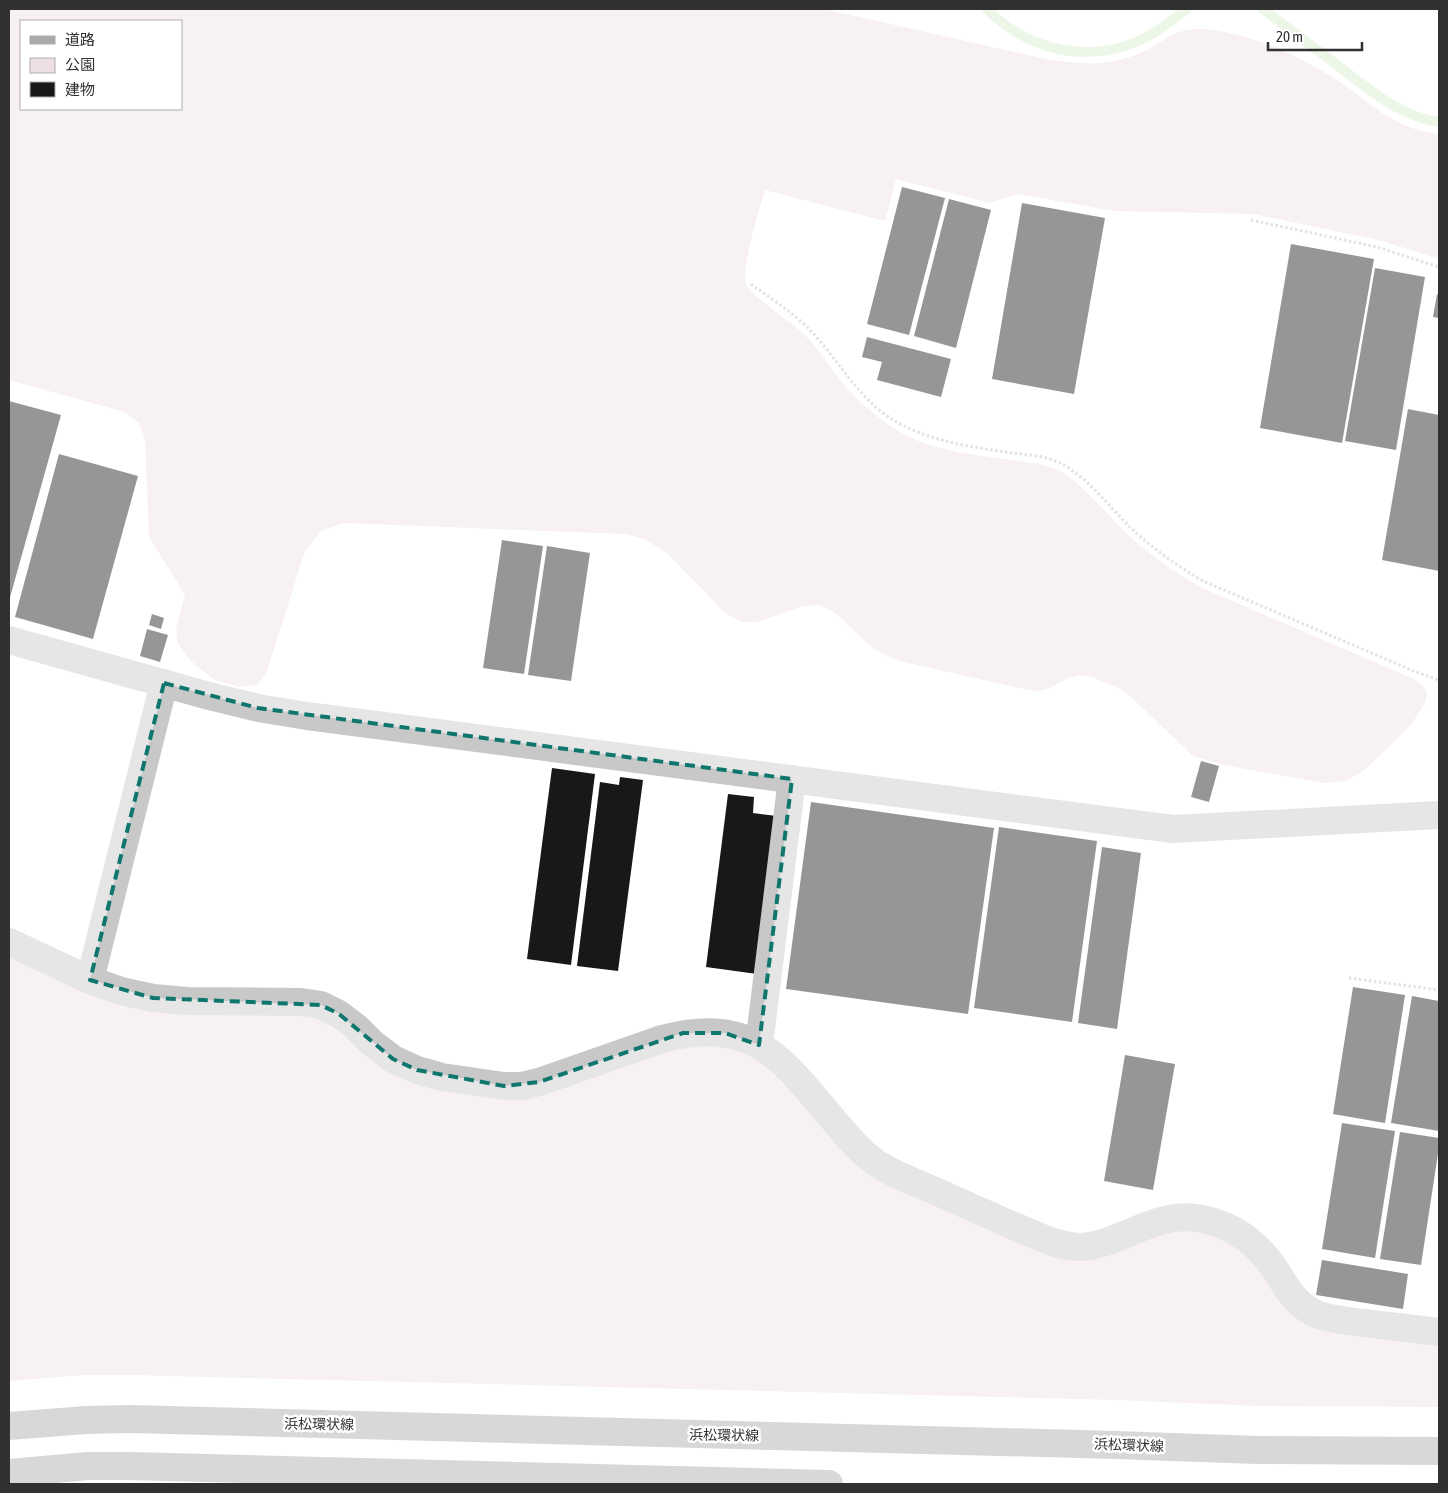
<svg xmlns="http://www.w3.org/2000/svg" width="1448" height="1493" font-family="'Asap Condensed','Noto Sans JP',sans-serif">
	<rect width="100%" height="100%" fill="#fff"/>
	<!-- green -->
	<g fill="#eddfe3" fill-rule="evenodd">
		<path d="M9 9H824L1050 60C1071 62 1093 66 1114 61 1124 59 1137 55 1147 50 1158 44 1170 34 1183 31 1197 27 1215 30 1229 33 1269 41 1309 61 1343 84 1377 108 1395 129 1439 134V259L1379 240 1253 214 1114 211 1018 194 990 203 896 179 885 221 765 190C760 207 740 272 746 285 753 298 791 321 804 334 818 348 829 365 841 381 865 409 894 433 929 445 957 454 988 456 1018 461 1032 463 1045 464 1058 470 1077 478 1111 518 1127 534 1150 555 1174 572 1200 587L1414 679 1422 685 1427 693 1425 703 1411 725 1365 770 1345 781 1324 783 1224 765 1193 756 1131 697 1119 688 1092 677 1080 675 1068 678 1050 688 1039 691 1028 690 904 662 886 656 868 644 837 614 820 605 803 606 757 622H741L725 613 669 555 647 540 625 534 343 523 321 531 305 551 267 671 257 685 240 687 214 680 190 660 178 644 176 629 185 595 149 537 145 439 139 423 125 412 9 380ZM21 21H181V109H21Z"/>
		<polygon points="9,953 86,989 299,1011 503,1095 664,1047 704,1041 759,1055 848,1150 1044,1249 1157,1232 1198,1228 1238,1243 1282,1296 1439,1341 1439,1407 1258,1406 1118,1400 130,1375 85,1375 9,1381"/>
	</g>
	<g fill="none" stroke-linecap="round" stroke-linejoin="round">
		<!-- stream -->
		<g stroke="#d6edcb" stroke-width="10">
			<path d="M987 9C1028 50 1085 64 1139 41 1157 33 1172 20 1187 9"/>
			<path d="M1263 9C1287 27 1312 46 1337 65 1368 88 1399 117 1439 122"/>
		</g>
	</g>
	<!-- building -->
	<g fill="#181818">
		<polygon points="902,187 945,198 909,335 867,324"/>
		<polygon points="949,199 991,210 956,348 914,336"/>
		<polygon points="1022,203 1105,218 1074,394 992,379"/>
		<polygon points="1291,244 1374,259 1342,443 1260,428"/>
		<polygon points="1375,268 1425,277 1396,450 1345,441"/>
		<polygon points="1437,294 1439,295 1439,318 1433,317"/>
		<polygon points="867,337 951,359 941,397 877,380 882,362 862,357"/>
		<polygon points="9,401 61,415 9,601"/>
		<polygon points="1408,409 1439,415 1439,571 1382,560"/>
		<polygon points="59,454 138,476 93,639 15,617"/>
		<polygon points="502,540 543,546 524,674 483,668"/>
		<polygon points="547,546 590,553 571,681 528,675"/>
		<polygon points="152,614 164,618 161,629 149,625"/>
		<polygon points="147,629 168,635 160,662 140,656"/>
		<polygon points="1201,761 1219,766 1209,802 1191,797"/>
		<polygon points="552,768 595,774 571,965 527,959"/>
		<polygon points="620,777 643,780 618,971 577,966 600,782 619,785"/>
		<polygon points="728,794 754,797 753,813 777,816 757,974 706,967"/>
		<polygon points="811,802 994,828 968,1014 786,989"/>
		<polygon points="999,827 1097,841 1072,1022 974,1008"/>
		<polygon points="1102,847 1141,853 1117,1029 1078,1023"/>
		<polygon points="1353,987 1405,995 1385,1123 1333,1114"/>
		<polygon points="1412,996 1439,1001 1439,1131 1391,1123"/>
		<polygon points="1125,1055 1175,1064 1153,1190 1104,1181"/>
		<polygon points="1342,1123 1395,1131 1375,1258 1322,1249"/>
		<polygon points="1400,1132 1439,1138 1439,1147 1421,1265 1380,1259"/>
		<polygon points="1322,1260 1408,1274 1403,1309 1316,1295"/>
	</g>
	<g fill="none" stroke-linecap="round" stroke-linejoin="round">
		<!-- path -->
		<g stroke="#c1c1c1" stroke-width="3" stroke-dasharray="2.5 2.5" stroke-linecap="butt">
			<polyline points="1251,220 1377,247 1439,267"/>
			<path d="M751 284C771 299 794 313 811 331 836 357 853 390 883 413 921 441 967 446 1012 453 1029 455 1049 456 1064 465 1088 479 1110 507 1130 527 1152 548 1177 566 1203 581L1416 672 1439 680"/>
			<polyline points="1349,978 1439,990"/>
		</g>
		<!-- minor -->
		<g stroke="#c8c8c8" stroke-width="28">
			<path d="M9 942 90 980 121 991 153 998 187 1001 301 1002 321 1005 339 1014 356 1027 372 1043 393 1059 417 1070 442 1077 504 1086H522L539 1082 662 1039C755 1014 783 1061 837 1124 850 1139 863 1155 881 1166 899 1177 920 1184 940 1193 975 1209 1011 1225 1047 1240 1058 1244 1069 1247 1081 1247 1121 1245 1156 1209 1202 1219 1233 1225 1257 1243 1275 1269 1283 1281 1290 1296 1302 1305 1307 1309 1313 1313 1319 1315 1333 1320 1349 1321 1364 1323 1389 1326 1414 1329 1439 1332"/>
			<polyline points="90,980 164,683"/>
			<polyline points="759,1045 792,779"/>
		</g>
		<!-- tertiary -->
		<polyline stroke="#c8c8c8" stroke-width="28" points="9,640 209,696 258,708 307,716 1173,829 1439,815"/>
		<!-- primary -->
		<g stroke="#a9a9a9" stroke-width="28">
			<polyline points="9,1426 86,1420 130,1419 1116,1445 1257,1450 1439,1451"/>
			<polyline points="9,1473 88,1466 130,1466 829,1484"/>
		</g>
	</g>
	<!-- marked area -->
	<path d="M0 0H1448V1493H0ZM164 683 258 708 792 779 759 1045 725 1033H683L539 1082 504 1086 417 1070 393 1059 339 1014 321 1005 153 998 90 980Z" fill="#fff" fill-opacity=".55" fill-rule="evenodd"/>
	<path fill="none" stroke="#0f766e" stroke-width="4" stroke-dasharray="10 6" stroke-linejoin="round" d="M164 683 258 708 792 779 759 1045 725 1033H683L539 1082 504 1086 417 1070 393 1059 339 1014 321 1005 153 998 90 980Z"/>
	<g text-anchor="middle" stroke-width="5" stroke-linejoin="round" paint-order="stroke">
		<!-- street labels -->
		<g font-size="14" fill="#313131" stroke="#fff">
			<text transform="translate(319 1424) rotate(1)" y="5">浜松環状線</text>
			<text transform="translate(724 1435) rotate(1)" y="5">浜松環状線</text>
			<text transform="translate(1129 1445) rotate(2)" y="5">浜松環状線</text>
		</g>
	</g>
	<!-- border -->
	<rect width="1448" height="1493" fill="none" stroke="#313131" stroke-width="20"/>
	<!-- legend -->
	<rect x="20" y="20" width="162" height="90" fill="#ffffff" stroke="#adadad"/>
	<rect x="30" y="36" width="25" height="8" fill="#a9a9a9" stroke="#adadad"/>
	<text x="65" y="45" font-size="15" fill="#313131">道路</text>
	<rect x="30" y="58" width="25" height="15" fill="#eddfe3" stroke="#adadad"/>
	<text x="65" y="70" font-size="15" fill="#313131">公園</text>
	<rect x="30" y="82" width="25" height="15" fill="#181818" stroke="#adadad"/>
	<text x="65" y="95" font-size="15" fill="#313131">建物</text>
	<!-- scale -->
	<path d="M1268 42v8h94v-8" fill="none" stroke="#313131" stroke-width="2.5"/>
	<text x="1276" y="42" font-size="15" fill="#313131" stroke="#ffffff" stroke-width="4" paint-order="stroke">20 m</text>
</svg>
